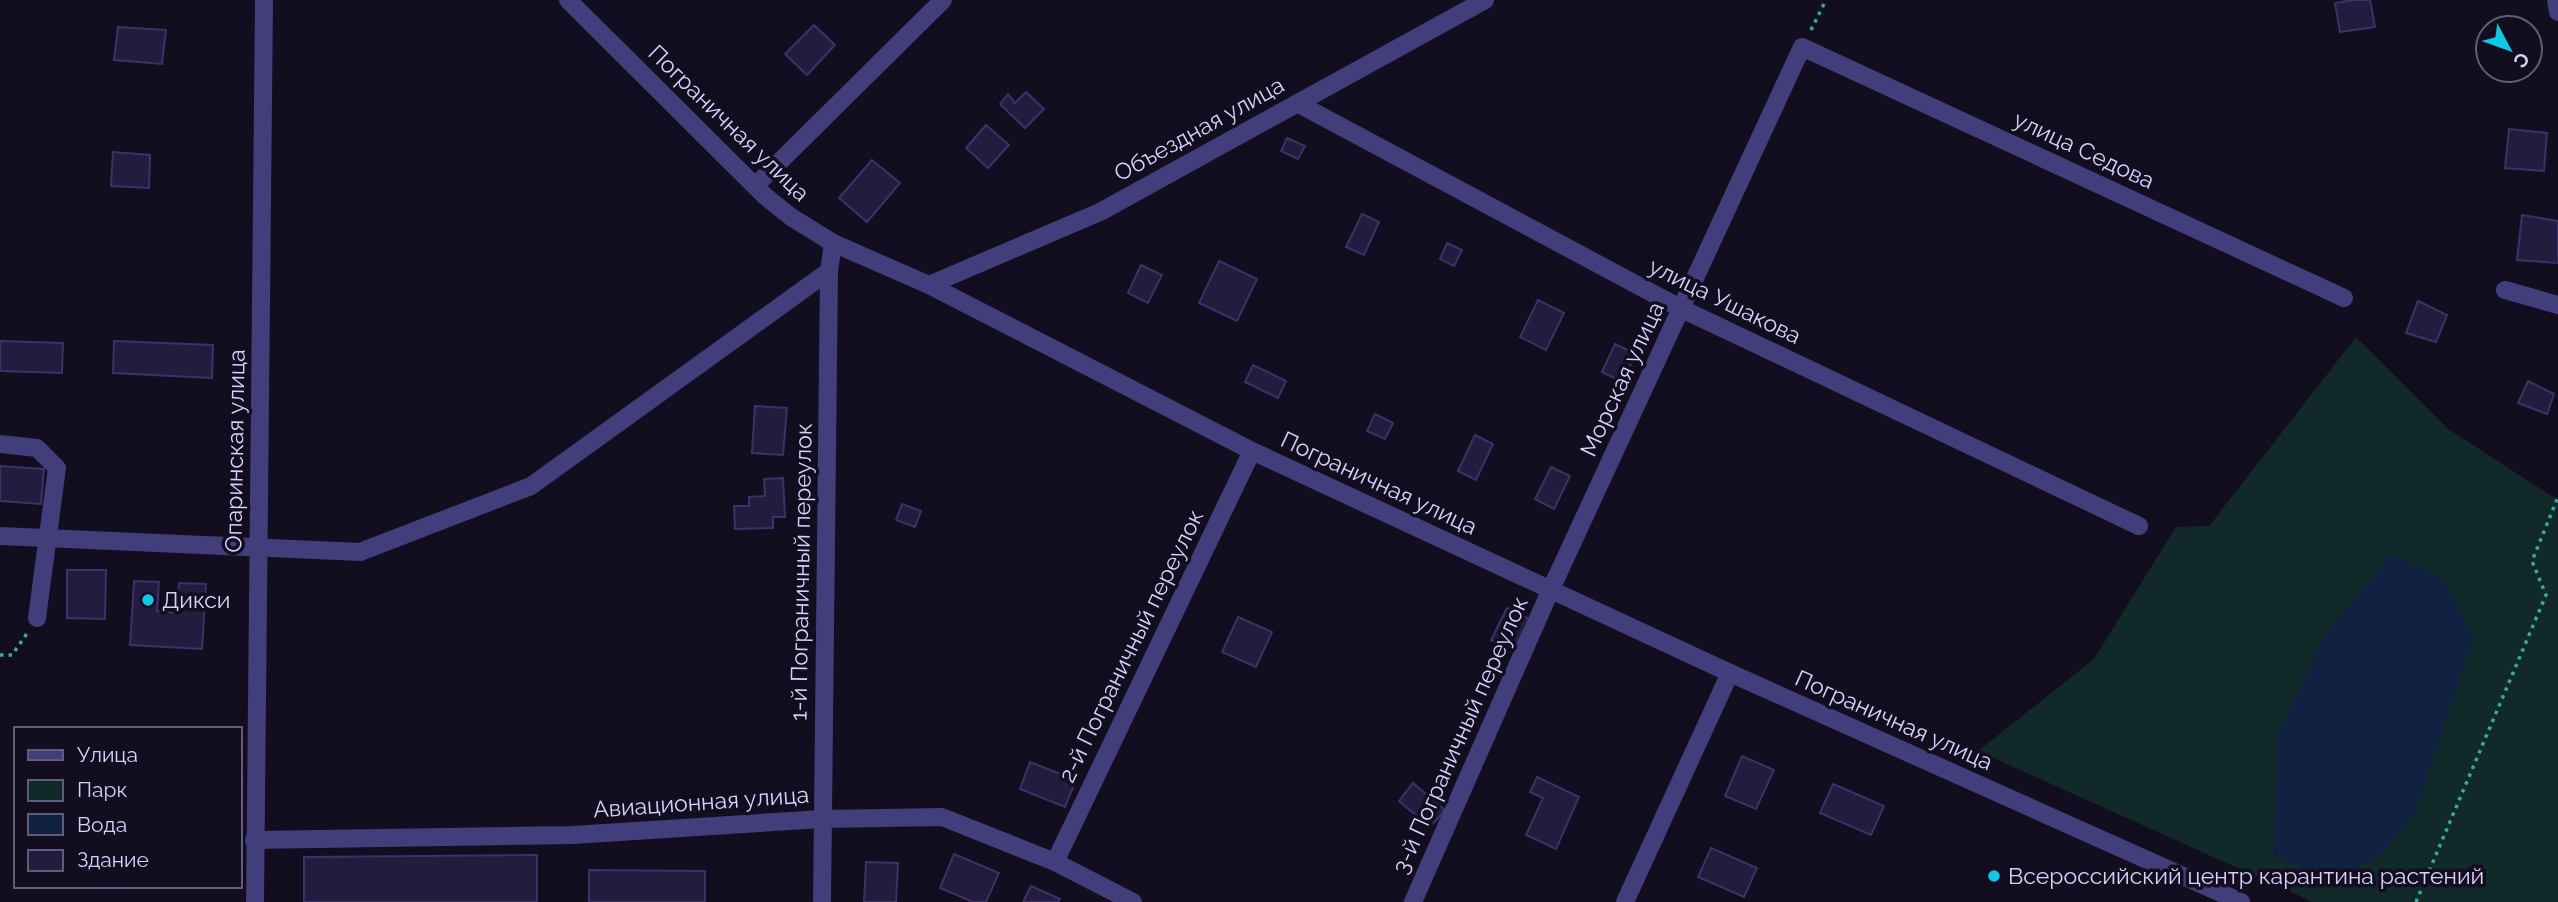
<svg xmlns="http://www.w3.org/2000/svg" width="2558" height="902" font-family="Raleway,sans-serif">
	<rect width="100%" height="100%" fill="#120e1f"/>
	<!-- green -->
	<polygon fill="#122929" points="2356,337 2448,429 2558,500 2558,902 2313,902 1978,751 2094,659 2176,527 2209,526"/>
	<!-- water -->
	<polygon fill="#112141" points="2392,553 2445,581 2473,639 2415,813 2379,857 2332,880 2273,855 2278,733 2326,633"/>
	<!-- building -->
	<g fill="#241c3f" stroke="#3e3069" stroke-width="2">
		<polygon points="2353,0 2370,0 2375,27 2340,32 2335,3"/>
		<polygon points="814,25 835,45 807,75 785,54"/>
		<polygon points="118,27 166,30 162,64 114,60"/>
		<polygon points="1026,92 1044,109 1025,128 1000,104 1008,94 1015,103"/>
		<polygon points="986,125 1009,145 988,168 966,148"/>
		<polygon points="2509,129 2547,133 2544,171 2505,168"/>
		<polygon points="1287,138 1305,146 1298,159 1281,151"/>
		<polygon points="113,152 150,155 149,188 111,186"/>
		<polygon points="872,160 900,183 867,222 839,198"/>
		<polygon points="1362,214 1379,222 1364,255 1346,247"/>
		<polygon points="2522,215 2558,221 2558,263 2517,260"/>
		<polygon points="1447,243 1462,250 1454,266 1440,259"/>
		<polygon points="1219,261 1257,279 1237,321 1199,303"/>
		<polygon points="1141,265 1162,275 1148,303 1128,293"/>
		<polygon points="1538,300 1564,313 1546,350 1520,337"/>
		<polygon points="2418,301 2447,315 2436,342 2406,333"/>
		<polygon points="0,341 63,343 62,373 0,371"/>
		<polygon points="114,341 213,345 212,378 113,373"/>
		<polygon points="1615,344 1636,354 1622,382 1602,372"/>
		<polygon points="1253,365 1286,381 1278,398 1245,382"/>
		<polygon points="2528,381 2554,394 2547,414 2518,403"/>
		<polygon points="755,406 787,408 783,455 752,453"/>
		<polygon points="1375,414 1393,423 1385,439 1367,431"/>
		<polygon points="1475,435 1493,444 1476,480 1458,471"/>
		<polygon points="0,466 44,469 41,504 0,501"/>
		<polygon points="1551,467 1570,476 1554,509 1535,499"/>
		<polygon points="783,478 785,517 773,517 773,528 735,529 734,506 749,506 749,497 765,496 764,479"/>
		<polygon points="902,504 921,511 915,527 896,520"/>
		<polygon points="67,570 106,570 105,619 67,618"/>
		<polygon points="134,581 159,582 157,611 177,613 179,583 206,584 202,649 130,645"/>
		<polygon points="1507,608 1529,619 1513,651 1491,640"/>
		<polygon points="1238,617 1272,632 1256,667 1222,652"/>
		<polygon points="1742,756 1774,770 1756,809 1725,796"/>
		<polygon points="1030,762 1076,780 1065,807 1020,789"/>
		<polygon points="1537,777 1579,797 1556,849 1526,835 1543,798 1530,792"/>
		<polygon points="1413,783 1445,810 1430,827 1399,801"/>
		<polygon points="1833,784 1884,806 1871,835 1820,813"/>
		<polygon points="1711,848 1757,868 1744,897 1698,877"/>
		<polygon points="954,854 999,873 986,902 973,902 940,888"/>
		<polygon points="537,855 537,902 304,902 304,857"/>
		<polygon points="866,862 898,863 896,902 864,902"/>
		<polygon points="589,870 705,871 705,902 589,902"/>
		<polygon points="1031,886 1060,899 1058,902 1023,902"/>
	</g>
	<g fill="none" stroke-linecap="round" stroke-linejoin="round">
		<!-- path -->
		<g stroke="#37a8a6" stroke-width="3.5" stroke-dasharray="3.5 5" stroke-linecap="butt">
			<polyline points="1811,30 1826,0"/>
			<polyline points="0,655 12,655 28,632"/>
			<polyline points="2416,902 2546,595 2532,561 2558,497"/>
		</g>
		<!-- minor -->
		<g stroke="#423d7b" stroke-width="18">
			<polyline points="568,0 765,196 791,217 833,243 929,285 1252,451 1730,673 2241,902"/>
			<polyline points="2556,0 2558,12"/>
			<polyline points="1297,103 1682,309 2139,526"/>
			<polyline points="755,186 943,0"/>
			<polyline points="929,285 1100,212 1485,0"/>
			<polyline points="2505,290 2558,305"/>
			<polyline points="0,444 37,448 57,468 37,618"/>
			<polyline points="0,536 360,552 531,486 829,271"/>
			<polyline points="254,840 573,835 822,819 942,817 1055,862 1133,902"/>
			<polyline points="1055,862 1252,451"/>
			<polyline points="255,902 264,0"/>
			<polyline points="822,902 829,271 833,243"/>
			<polyline points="1413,902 1551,589 1802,47 2344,298"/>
			<polyline points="1625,902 1730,673"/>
		</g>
	</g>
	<!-- markers -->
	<g fill="#12c7e6" stroke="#120e1f" stroke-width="2.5">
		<circle cx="148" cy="600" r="7"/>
		<circle cx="1994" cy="876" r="7"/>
	</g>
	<g text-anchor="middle" stroke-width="7" stroke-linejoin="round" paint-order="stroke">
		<!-- street labels -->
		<g font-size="23" fill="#d7d0fb" stroke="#120e1f">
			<text transform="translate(729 123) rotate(44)" y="8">Пограничная улица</text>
			<text transform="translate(1199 129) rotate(-29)" y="8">Объездная улица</text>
			<text transform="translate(2084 150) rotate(25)" y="8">улица Седова</text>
			<text transform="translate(1725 301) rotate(26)" y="8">улица Ушакова</text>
			<text transform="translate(1622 379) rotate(-65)" y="8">Морская улица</text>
			<text transform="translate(235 451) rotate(-89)" y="8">Опаринская улица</text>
			<text transform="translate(1379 483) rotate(25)" y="8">Пограничная улица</text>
			<text transform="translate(801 572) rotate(-89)" y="8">1-й Пограничный переулок</text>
			<text transform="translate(1131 646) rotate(-64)" y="8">2-й Пограничный переулок</text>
			<text transform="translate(1894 720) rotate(24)" y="8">Пограничная улица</text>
			<text transform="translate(1460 735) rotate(-66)" y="8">3-й Пограничный переулок</text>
			<text transform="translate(701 802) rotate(-4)" y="8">Авиационная улица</text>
		</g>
		<!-- poi labels -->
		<g font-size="23" fill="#d7d0fb" stroke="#120e1f" text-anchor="start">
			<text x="162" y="608">Дикси</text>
			<text x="2008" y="884">Всероссийский центр карантина растений</text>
		</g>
	</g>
	<!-- legend -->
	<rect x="14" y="727" width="228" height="161" fill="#120e1f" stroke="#615c77" stroke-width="2"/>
	<rect x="28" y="750" width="35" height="10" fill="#423d7b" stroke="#615c77" stroke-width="2"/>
	<text x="77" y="762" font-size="21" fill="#d7d0fb">Улица</text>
	<rect x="28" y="780" width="35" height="21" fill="#122929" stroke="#615c77" stroke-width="2"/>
	<text x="77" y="797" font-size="21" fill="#d7d0fb">Парк</text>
	<rect x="28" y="814" width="35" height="21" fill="#112141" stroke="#615c77" stroke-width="2"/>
	<text x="77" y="832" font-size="21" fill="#d7d0fb">Вода</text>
	<rect x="28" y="850" width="35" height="21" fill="#241c3f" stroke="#615c77" stroke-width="2"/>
	<text x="77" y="867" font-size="21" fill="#d7d0fb">Здание</text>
	<!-- north arrow -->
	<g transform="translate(2509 49) rotate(131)"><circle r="33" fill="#120e1f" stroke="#615c77" stroke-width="2"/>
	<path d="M0-5L12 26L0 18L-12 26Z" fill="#12c7e6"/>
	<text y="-10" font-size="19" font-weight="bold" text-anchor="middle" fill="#d7d0fb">С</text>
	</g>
</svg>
